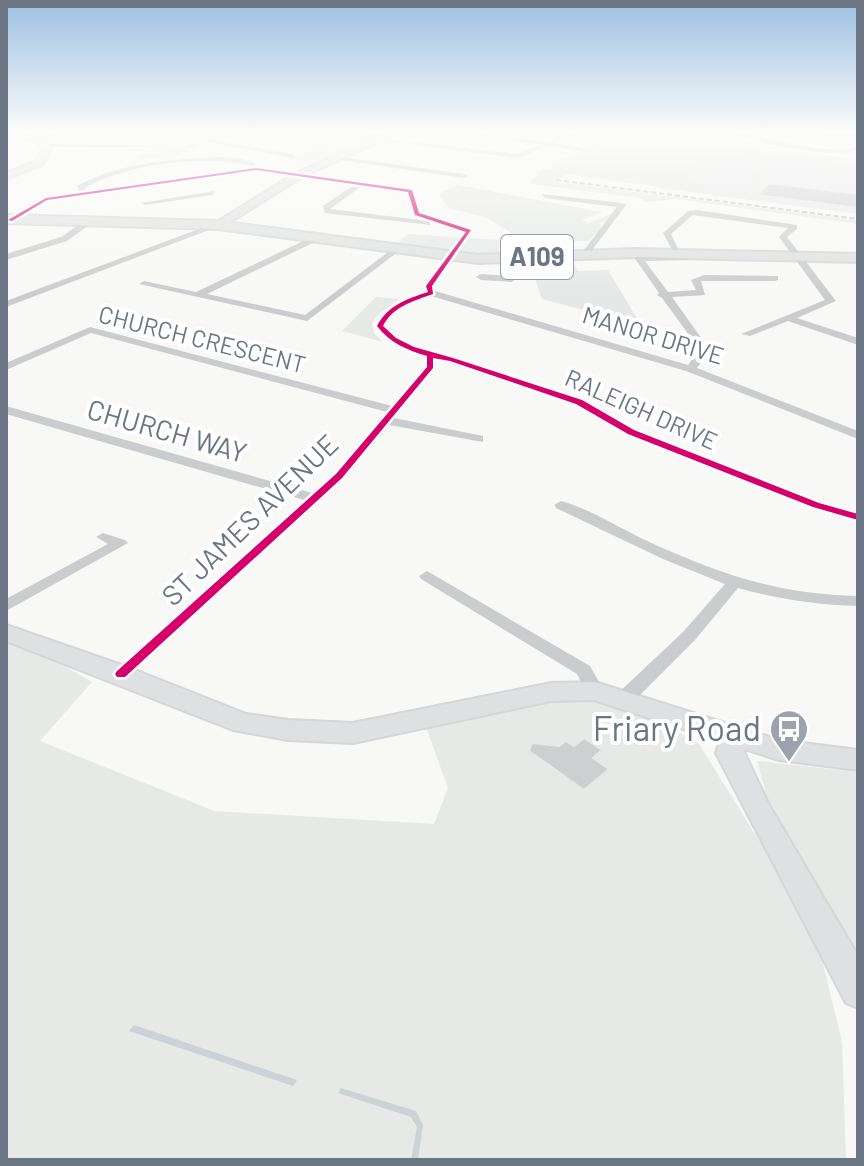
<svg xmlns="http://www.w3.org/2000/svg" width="864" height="1166" font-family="Barlow,sans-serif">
	<rect width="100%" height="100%" fill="#f8f8f7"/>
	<!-- built -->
	<g fill="#e6e8e8">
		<polygon points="360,132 394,132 321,164 288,159"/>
		<polygon points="718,148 757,152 785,149 858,160 858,214 657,188"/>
		<polygon points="408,234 500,240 498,259 393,247"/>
		<polygon points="570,259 578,271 608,270 641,325 542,299 535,278 573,278 562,260"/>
	</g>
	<!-- green -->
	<g fill="#e6e9e5">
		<polygon points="112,132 214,132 204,132 205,136 200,137 203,142 184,150 190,153 142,159 132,157 184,139 150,135 103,138 99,135"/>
		<polygon points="632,132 687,132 785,149 763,149 747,160 725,160 722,164 702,166 685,181 742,191 764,165 754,162 768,151 858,162 858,171 778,162 750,193 756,196 751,200 566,174 555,182 817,215 858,221 858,224 677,199 647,202 640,198 531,184 532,179 539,175 535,171 552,169 551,163"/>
		<polygon points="457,185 602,212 582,220 589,223 611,214 607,221 599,223 602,227 589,241 527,242 485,217 449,208 439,194"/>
		<polygon points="376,297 400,299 377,315 372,324 374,333 383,342 342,331"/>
		<path d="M6 639 36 649 92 682 40 741 214 811 434 824 448 788 426 727C476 717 533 698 584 701 624 704 666 724 699 744L815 931 842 1042 846 1160H6Z"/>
		<polygon points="757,761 858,772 858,959 770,808"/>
	</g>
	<!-- water -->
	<g fill="#cdd2d6">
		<polygon points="134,1025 297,1080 293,1086 129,1031"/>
		<polygon points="341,1088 416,1111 423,1125 418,1160 411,1160 417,1127 411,1117 338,1093"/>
	</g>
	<!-- building -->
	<g fill="#cecfd0" stroke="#e8e8e6" stroke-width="2">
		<polygon points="769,183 858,194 858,208 757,195"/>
		<polygon points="584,738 602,750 593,758 609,769 584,790 529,751 532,743 559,746 566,741 574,746"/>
	</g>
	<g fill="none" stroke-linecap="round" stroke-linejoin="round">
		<!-- secondary casing -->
		<g stroke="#d5d6d6" stroke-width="4">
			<g id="secondary">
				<polygon points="7,132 43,139 51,150 42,165 6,179 6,173 36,161 43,150 37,143"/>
				<polygon points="390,132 400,132 302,177 222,227 212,225 296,173"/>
				<polygon points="6,625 130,668 246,714 288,720 353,723 551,683 595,682 779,740 858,750 858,770 779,760 745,749 744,752 769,805 858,956 858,1008 846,1003 716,753 720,741 594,700 551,701 353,743 288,740 233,730 6,641"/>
			</g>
		</g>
		<!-- primary casing -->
		<g stroke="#d5d6d7" stroke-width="4">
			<polygon id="primary" points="6,215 218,221 478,255 635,249 858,254 858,262 635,257 478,263 218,229 6,223"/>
		</g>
		<!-- street -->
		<g fill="#cbcccd" fill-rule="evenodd">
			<polygon points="58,132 70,132 34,140 31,138"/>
			<polygon points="348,132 388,136 385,138"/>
			<polygon points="461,132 548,142 574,132 582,132 556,143 587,149 584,151 549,146 518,158 384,141 387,139 517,154 541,145"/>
			<path d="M730 132H740C778 140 820 155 858 147V151C828 158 758 144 730 132Z"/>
			<polygon points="802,132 840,135 858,132 858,135 840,139"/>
			<polygon points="209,139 293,154 296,156 293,158 207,142"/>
			<polygon points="47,144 146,145 149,147 45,147"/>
			<polygon points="191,145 197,144 200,146 189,148"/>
			<polygon points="335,156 464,174 468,176 464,178 333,159"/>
			<path d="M217 157 239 158 257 164 254 166C205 154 128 163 85 188L87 191 256 167 413 189 420 213 473 231 434 286 435 291 688 365 696 354 692 339 662 298 657 295 659 293 631 253 632 251H638L641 255H675L663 233 688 211 697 210 797 225V229L787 237 836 301 797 318 858 338V345L788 321 750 336 741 334 825 300 779 237 788 228 693 215 671 234 680 253 677 255 688 256V260L645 261 668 292 696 290 691 280 704 275 778 276V280L775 281H701L705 295 672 297 702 339 707 354 697 368 858 431V439L686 371 431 296 398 310 385 326 397 337 416 347 455 357 583 399 635 429 821 502 858 512V521L811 508 627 435 575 405 436 359 435 369 394 418 483 436V442L389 425 344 479 127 678H115L112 674 115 670 304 500 6 414V406L312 493 334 473 387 412 91 333 6 370V363L90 327 392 406 425 367V357L390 342 375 326 391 306 426 292 424 286 464 232 414 216 407 193 362 186 330 209 428 221 431 225 325 213 323 206 354 185 256 171 48 201 13 222 6 220 43 197 80 192 77 186C119 163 170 159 217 157Z"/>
			<polygon points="215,191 212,195 145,205 141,203"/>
			<polygon points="542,194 622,203 626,205 592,250 592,257 586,257 584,250 617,207 545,198"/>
			<polygon points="86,220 93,222 67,241 6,260 6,254 61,237"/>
			<polygon points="215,223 222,225 6,307 6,301"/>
			<polygon points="318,234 321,235 321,239 207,294 305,315 396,246 403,248 307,321 139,284 144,281 196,292"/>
			<polygon points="515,270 523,272 512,282 481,280 476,277 481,274 510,276"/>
			<path d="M561 501C590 509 618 527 645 540 719 574 776 594 858 596V606C816 605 778 599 738 588L695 640 631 704H617L615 699 617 694 683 632 725 584 663 559 556 508 554 505Z"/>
			<polygon points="103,533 125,540 128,543 6,611 6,599 108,544 96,537"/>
			<polygon points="427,571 590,666 604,691 602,695 588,695 577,674 421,579 419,576"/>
		</g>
		<!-- secondary -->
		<use href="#secondary" fill="#dfe0e1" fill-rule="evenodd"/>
		<!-- primary -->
		<use href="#primary" fill="#dfe0e1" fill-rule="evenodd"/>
		<!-- rail -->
		<polyline stroke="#c2c2c3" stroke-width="2" stroke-dasharray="5 3" stroke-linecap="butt" points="556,180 858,219"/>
		<!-- cycleway casing -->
		<g stroke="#fff" stroke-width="5">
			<path id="cycleway" d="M256 168 412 190 419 213 471 230 432 286 433 294C414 301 393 306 383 326L396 338 414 347 453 358 582 400 634 430 819 503 858 514V520L813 507 628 434 576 404 450 361 433 358V368L342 478 125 677H117L115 674 117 671 336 474 427 367V356C407 350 390 343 377 326 388 305 407 299 428 292L426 286 466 232 415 215 408 192 256 170 47 200 12 221 8 220 46 198Z"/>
		</g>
		<!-- cycleway -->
		<use href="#cycleway" fill="#d6006c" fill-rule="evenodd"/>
	</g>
	<!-- sky -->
	<linearGradient id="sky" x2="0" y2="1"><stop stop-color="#9dc0e1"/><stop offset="0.45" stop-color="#fcfcfb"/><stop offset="1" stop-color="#fcfcfb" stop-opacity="0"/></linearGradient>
	<rect width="864" height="295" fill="url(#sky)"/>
	<!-- icons -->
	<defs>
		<g id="bus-pin" transform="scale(2)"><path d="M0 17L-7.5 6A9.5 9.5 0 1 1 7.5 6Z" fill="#9da3ac" stroke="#fff"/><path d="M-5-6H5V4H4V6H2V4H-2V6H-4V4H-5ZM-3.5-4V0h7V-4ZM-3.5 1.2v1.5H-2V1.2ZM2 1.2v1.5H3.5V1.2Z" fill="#fff"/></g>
	</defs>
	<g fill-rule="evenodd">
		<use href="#bus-pin" x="789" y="729"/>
	</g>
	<g text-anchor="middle" stroke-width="8" stroke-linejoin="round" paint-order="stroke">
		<!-- far-street labels -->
		<g font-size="24" fill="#6c7584" stroke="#fff">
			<text transform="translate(653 336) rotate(17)" y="8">MANOR DRIVE</text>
			<text transform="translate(202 340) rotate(14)" y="8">CHURCH CRESCENT</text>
			<text transform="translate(641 410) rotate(24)" y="8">RALEIGH DRIVE</text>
		</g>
		<!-- shield labels -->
		<rect fill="#fff" stroke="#989ea9" stroke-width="2" x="501" y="235" width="72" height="44" rx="6"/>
		<g font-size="26" font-weight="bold" fill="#6c7584">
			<text x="537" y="266">A109</text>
		</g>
		<!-- street labels -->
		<g font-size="28" fill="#6c7584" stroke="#fff">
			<text transform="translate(167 431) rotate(16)" y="10">CHURCH WAY</text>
			<text transform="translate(250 520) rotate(-44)" y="10">ST JAMES AVENUE</text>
		</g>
		<!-- near-poi labels -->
		<g font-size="34" fill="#6c7584" stroke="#fff" text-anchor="end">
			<text x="761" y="741">Friary Road</text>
		</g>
	</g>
	<!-- border -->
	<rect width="864" height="1166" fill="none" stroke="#6c7584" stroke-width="16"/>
</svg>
